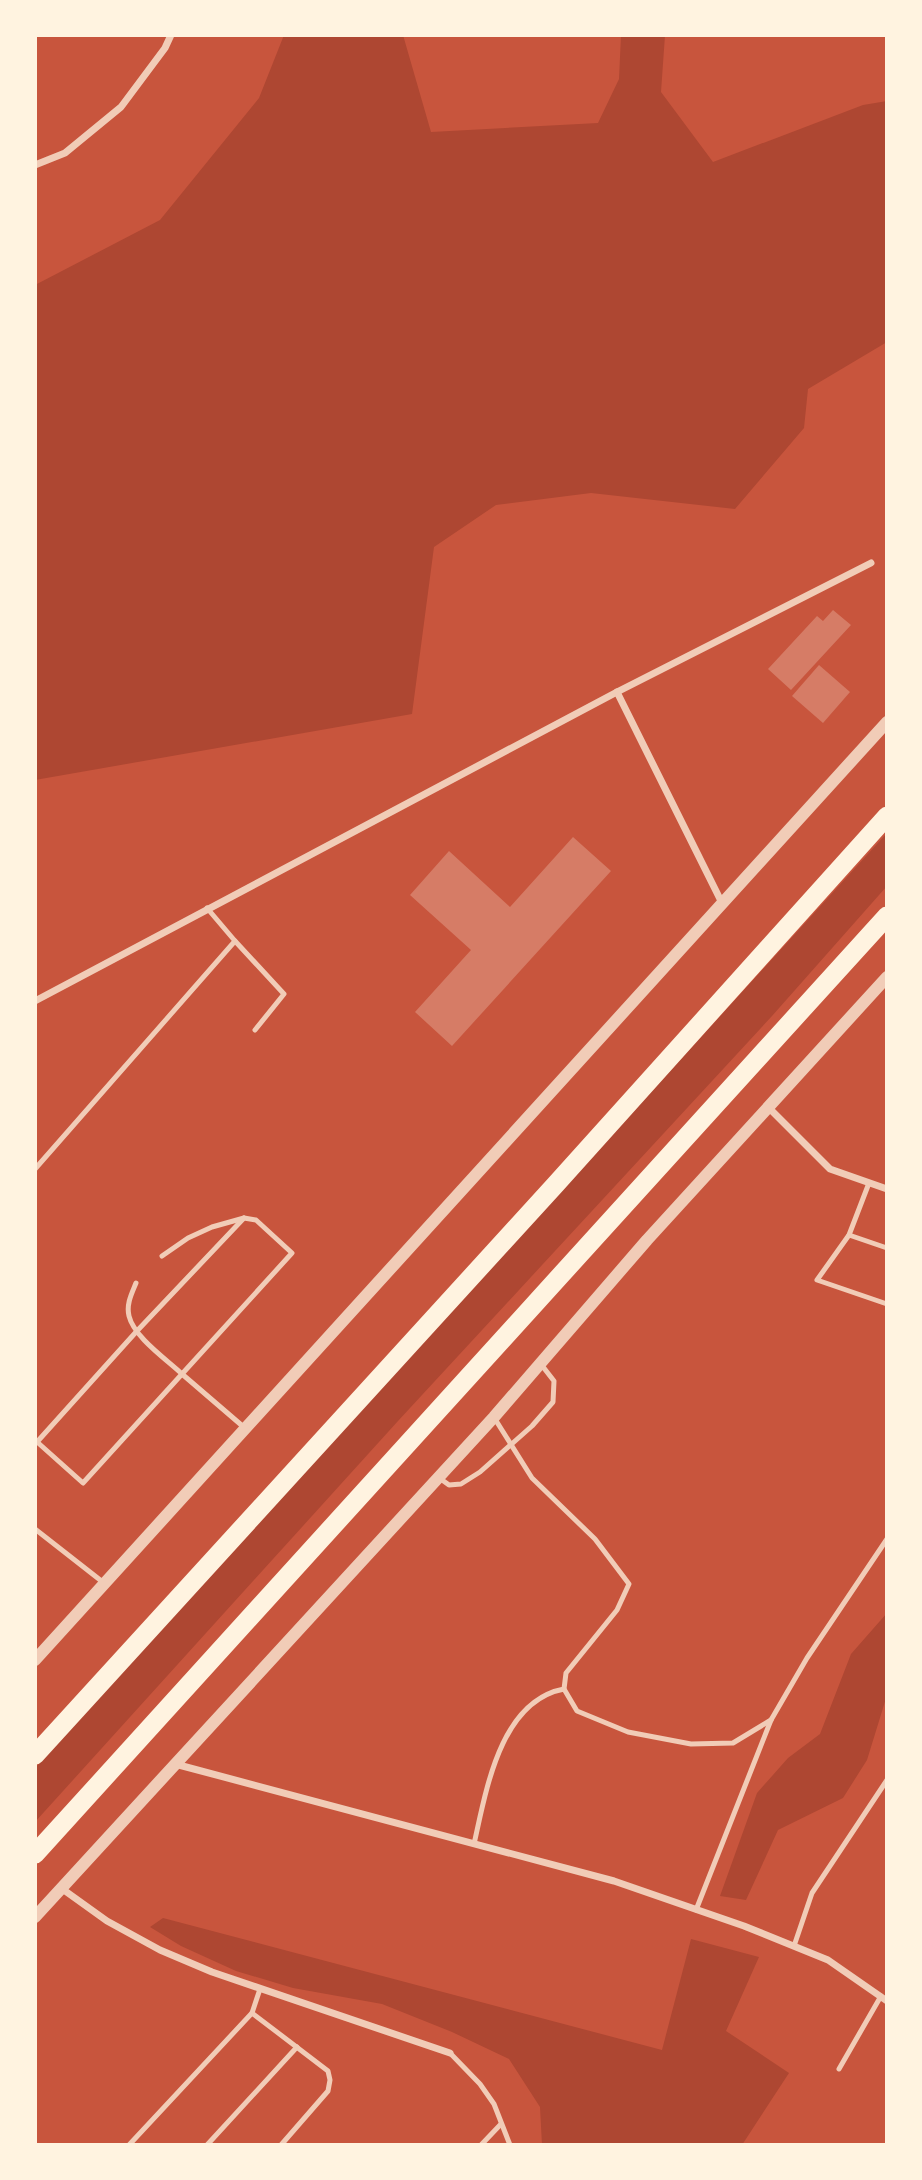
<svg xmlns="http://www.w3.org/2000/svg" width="922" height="2180" font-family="Commissioner,sans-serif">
	<rect width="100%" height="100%" fill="#c8553d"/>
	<!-- green -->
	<g fill="#ae4732">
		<polygon points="284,35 403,35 431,132 598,123 619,79 621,35 665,35 661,92 713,162 863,105 887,101 887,342 808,389 804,428 735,509 591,493 496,505 434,547 412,714 35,780 35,285 160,220 259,98"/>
		<polygon points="887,833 887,886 772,1016 398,1421 35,1822 35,1768"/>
		<polygon points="887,1613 887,1695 867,1760 843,1798 778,1830 746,1900 720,1896 757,1793 788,1758 820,1734 851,1654"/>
		<polygon points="163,1918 662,2050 691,1939 759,1957 726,2031 789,2073 742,2145 542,2145 540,2107 509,2059 452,2032 382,2004 293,1988 236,1971 181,1946 150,1927"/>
	</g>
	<!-- building -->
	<g fill="#d67c66">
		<polygon points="833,610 851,625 791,690 768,669 817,616 823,621"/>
		<polygon points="819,665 850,692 823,723 792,696"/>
		<polygon points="573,837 611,871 452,1046 415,1012 471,950 410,895 449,851 510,907"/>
	</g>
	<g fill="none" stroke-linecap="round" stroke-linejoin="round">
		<!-- service -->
		<g stroke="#f1ccb7" stroke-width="5">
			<polyline points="235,941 284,994 255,1030"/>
			<polyline points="35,1169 235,941 207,908"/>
			<polyline points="869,1183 849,1235 817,1280 887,1304"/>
			<polyline points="849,1235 887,1248"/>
			<path d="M136 1283C132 1293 126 1304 129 1316 134 1337 166 1359 182 1374L292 1253 256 1220 244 1218 212 1227 188 1238 162 1256"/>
			<polyline points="495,1419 532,1478 595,1539 629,1584 617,1610 566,1673 564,1689 577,1711 628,1732 691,1744 733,1743 771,1720"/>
			<polyline points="36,1441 83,1483 182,1374 246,1429"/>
			<polyline points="37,1442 136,1332 244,1218"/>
			<polyline points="438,1477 449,1485 461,1484 480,1472 532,1426 553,1402 554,1381 540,1363"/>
			<polyline points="35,1529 104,1583"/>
			<path d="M474 1844C486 1791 500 1701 564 1689"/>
			<polyline points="696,1910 771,1720 807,1658 887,1539"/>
			<polyline points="794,1946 812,1893 887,1780"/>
			<polyline points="260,1989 252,2013 328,2071 330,2080 328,2091 281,2145"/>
			<polyline points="450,2053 480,2084 494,2104 510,2145"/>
			<polyline points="839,2069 881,1996"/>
			<polyline points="129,2145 252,2013"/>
			<polyline points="207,2145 297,2047"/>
			<polyline points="481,2145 501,2124"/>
		</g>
		<!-- minor -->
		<g stroke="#f1ccb7" stroke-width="7">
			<polyline points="35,165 65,153 121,107 165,48 171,35"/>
			<polyline points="617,692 722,903"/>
			<polyline points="35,1001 617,692 871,563"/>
			<polyline points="769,1108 830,1169 887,1189"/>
			<polyline points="175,1764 614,1881 744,1926 828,1960 887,2001"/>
			<polyline points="61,1888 107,1921 160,1950 212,1972 450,2053"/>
		</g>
		<!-- tertiary -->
		<g stroke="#f1ccb7" stroke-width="12">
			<polyline points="35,1660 887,722"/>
			<polyline points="35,1917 494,1417 647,1240 887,977"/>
		</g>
		<!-- motorway -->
		<g stroke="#fff3e0" stroke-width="19">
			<polyline points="35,1755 556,1184 887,816"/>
			<polyline points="35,1854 887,916"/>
		</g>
	</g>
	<!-- border -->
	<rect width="922" height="2180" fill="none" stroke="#fff3e0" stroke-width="74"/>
</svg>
